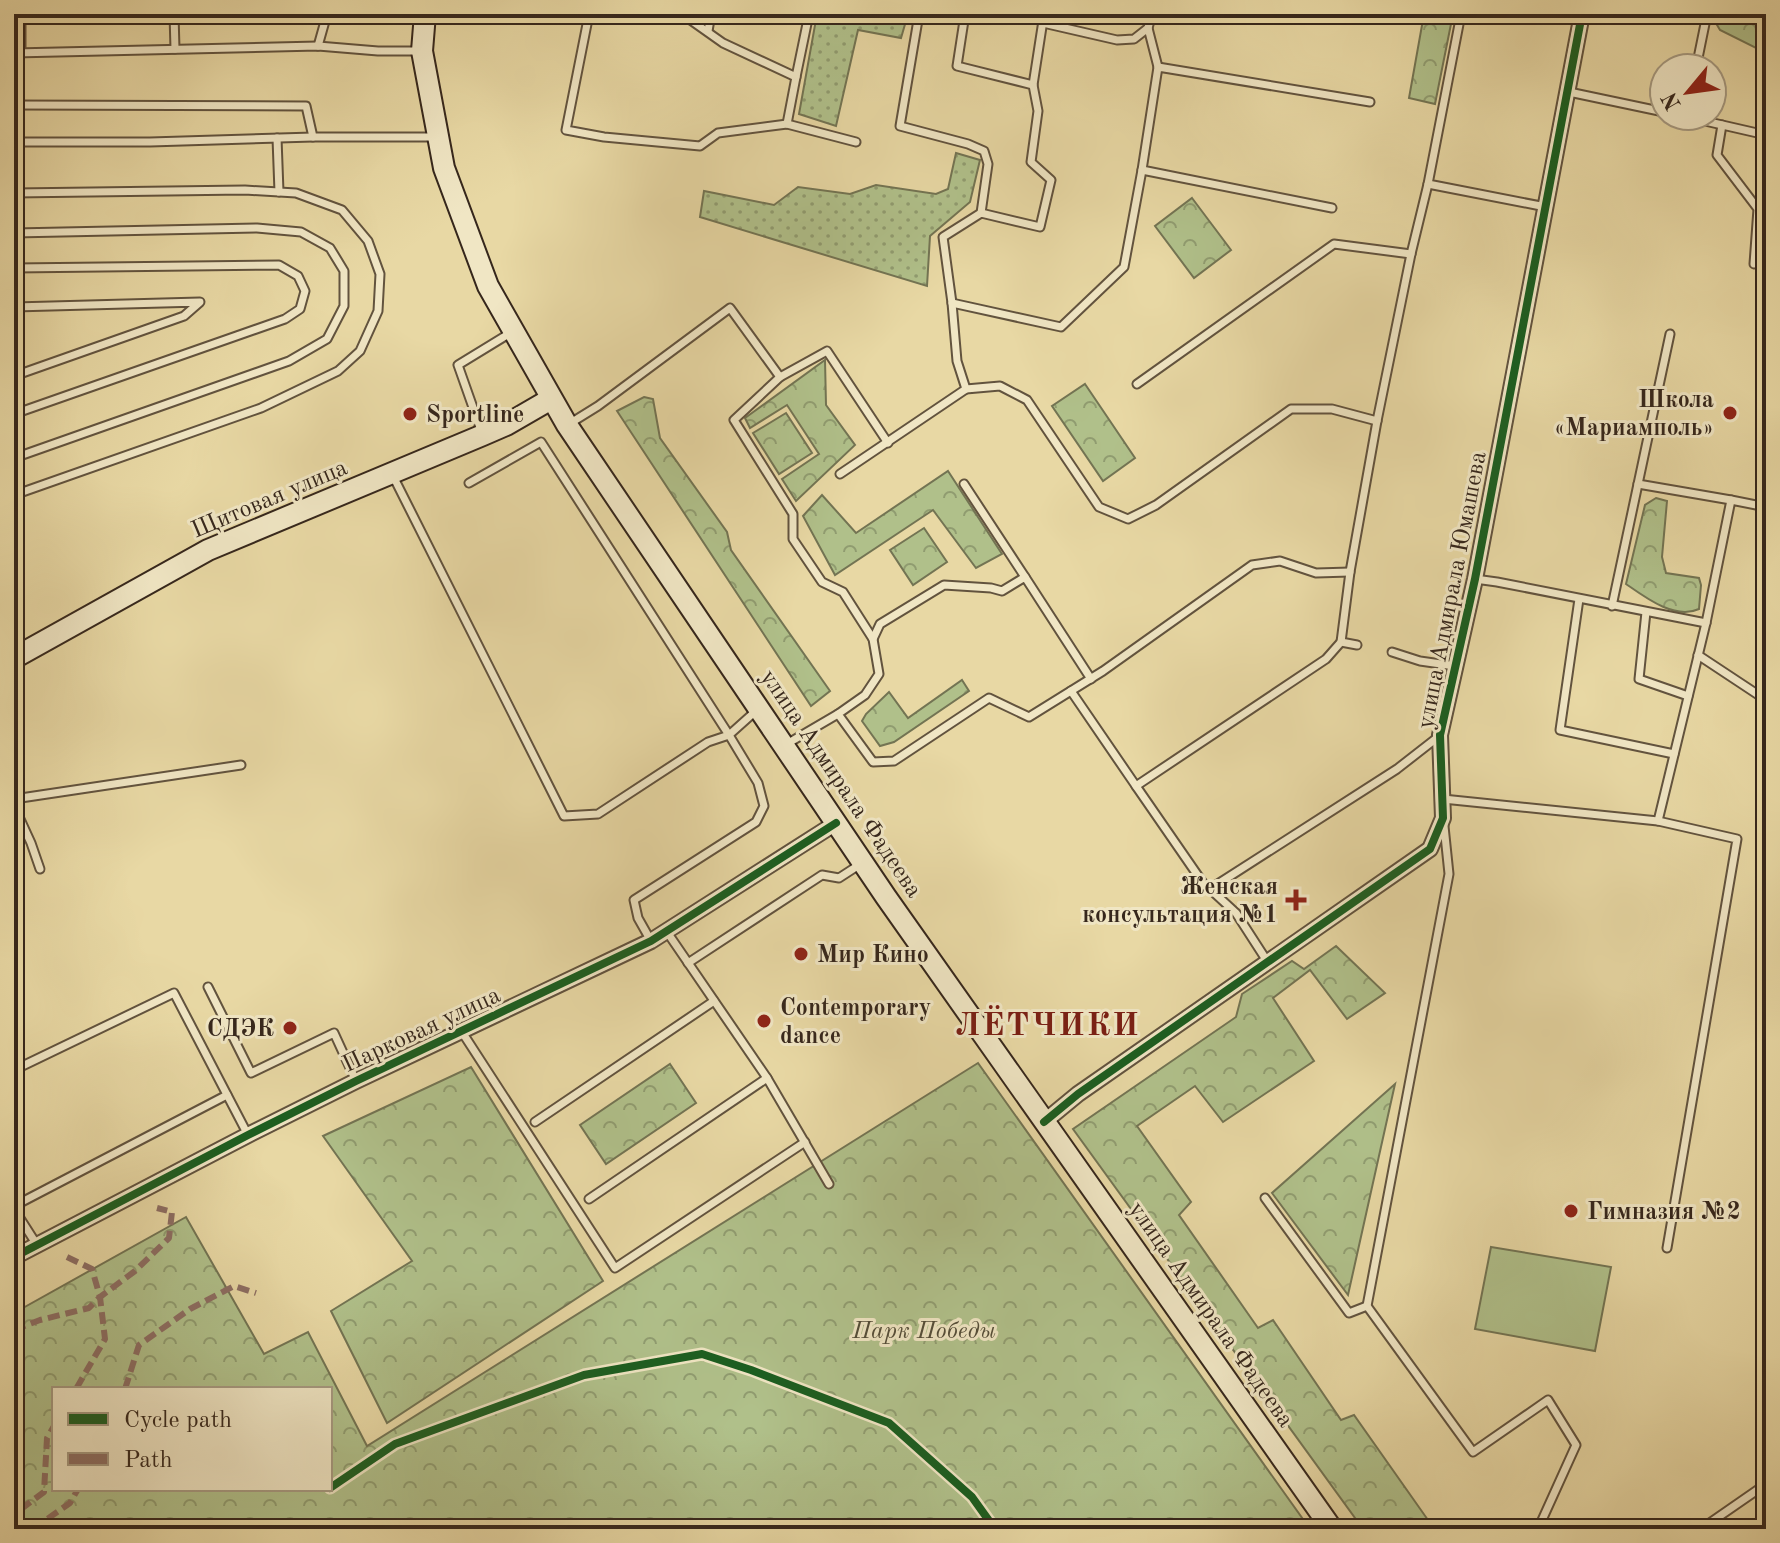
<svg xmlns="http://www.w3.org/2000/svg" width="1780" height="1543" font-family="'Old Standard TT',serif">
	<defs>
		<pattern id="grass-dots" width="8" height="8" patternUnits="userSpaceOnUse" patternTransform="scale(2)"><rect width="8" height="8" fill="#b0c08a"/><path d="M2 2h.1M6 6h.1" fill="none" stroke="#909c70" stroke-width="1.8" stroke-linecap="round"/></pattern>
		<pattern id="forest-crowns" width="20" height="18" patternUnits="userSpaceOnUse" patternTransform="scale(2)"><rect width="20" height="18" fill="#b0c08a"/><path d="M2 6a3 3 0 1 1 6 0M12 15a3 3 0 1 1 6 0" fill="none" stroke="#909c70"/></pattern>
	</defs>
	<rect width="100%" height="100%" fill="#e8d8a4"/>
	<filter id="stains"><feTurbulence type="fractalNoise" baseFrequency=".0025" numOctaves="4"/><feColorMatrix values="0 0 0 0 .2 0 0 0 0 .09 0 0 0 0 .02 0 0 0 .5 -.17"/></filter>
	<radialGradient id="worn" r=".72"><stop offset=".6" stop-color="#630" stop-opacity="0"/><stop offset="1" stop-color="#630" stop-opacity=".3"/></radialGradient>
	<!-- grass -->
	<g fill="url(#grass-dots)" stroke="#737453" stroke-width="2">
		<polygon points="817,14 908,14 901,38 858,30 836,126 799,114"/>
		<polygon points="956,153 980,160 970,202 930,236 927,286 700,217 704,191 774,205 798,187 850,194 876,185 936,194 948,189"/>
	</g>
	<!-- forest -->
	<g fill="url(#forest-crowns)" stroke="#737453" stroke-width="2" fill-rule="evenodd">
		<polygon points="1424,14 1453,14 1435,104 1409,98"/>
		<polygon points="1714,14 1766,14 1766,53 1720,30 1713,18"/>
		<polygon points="1192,198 1231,250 1194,278 1155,226"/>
		<polygon points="825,360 826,405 855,445 796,501 782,479 819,454 787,405 750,428 745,418"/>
		<polygon points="1085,384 1135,458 1103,481 1052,406"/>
		<polygon points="644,397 653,399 660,438 727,532 731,550 830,691 811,706 617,411"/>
		<polygon points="786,413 812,453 779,474 753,433"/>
		<polygon points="948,471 1002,554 976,568 933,510 835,575 803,516 822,495 856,533"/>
		<path d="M1656 498 1667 501 1662 557 1666 573 1699 578 1701 585 1699 609C1675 620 1646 598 1626 584L1645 505Z"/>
		<polygon points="924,528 947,562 913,585 890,550"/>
		<polygon points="962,680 969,691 894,742 880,746 862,721 866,714 889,692 908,718"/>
		<polygon points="1336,946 1385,993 1347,1019 1310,970 1273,998 1314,1061 1223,1122 1195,1086 1137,1126 1191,1202 1179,1215 1258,1328 1273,1320 1341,1420 1354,1415 1428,1520 1418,1529 1363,1529 1073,1129 1236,1017 1242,994 1292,961 1304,969"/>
		<path d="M978 1063 1310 1529H14V1313L186 1217 264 1354 308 1332 367 1446ZM54 1389H330V1489H54Z"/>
		<polygon points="670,1064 696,1103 606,1164 580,1125"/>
		<polygon points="471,1067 603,1281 387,1423 331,1311 412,1261 323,1136"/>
		<polygon points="1395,1084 1348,1295 1272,1193"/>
	</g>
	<!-- garden -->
	<polygon fill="#b0c08a" stroke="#737453" stroke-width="2" points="1491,1247 1611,1267 1595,1351 1475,1329"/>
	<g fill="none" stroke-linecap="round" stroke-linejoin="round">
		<!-- lane casing -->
		<g stroke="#62533e" stroke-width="11">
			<g id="lane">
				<polyline points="174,14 175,49"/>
				<polyline points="589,14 566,130 604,137 700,146 718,133 787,124 856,142"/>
				<polyline points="682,14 723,43 796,77 809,14"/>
				<polyline points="919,14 900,126 968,144 984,151 988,164 981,213"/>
				<polyline points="1152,14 1148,28 1158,67"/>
				<polyline points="1461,14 1428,184 1546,207"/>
				<polyline points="1043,23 1117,40 1134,39 1148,28"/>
				<polyline points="708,31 711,14"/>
				<polyline points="318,46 327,14"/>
				<polyline points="14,53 318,46 378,51 420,51"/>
				<polyline points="21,53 21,14"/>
				<polyline points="1696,68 1707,14"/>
				<polyline points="1033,85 1044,14"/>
				<polyline points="1569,92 1664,112"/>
				<polyline points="14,105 306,106 313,137 434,137"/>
				<polyline points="1683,116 1766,135"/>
				<polyline points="787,124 796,77"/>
				<polyline points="1722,125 1717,155 1758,209 1754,264"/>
				<polyline points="277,138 279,192"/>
				<polyline points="14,142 150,142 313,137"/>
				<polyline points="14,193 245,190 296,193 342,210 368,241 380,274 378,311 360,351 338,371 261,408 14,495"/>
				<polyline points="1332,208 1142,170 1158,67 1370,102"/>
				<polyline points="14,233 257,228 301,232 330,248 344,271 344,306 327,339 289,361 14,458"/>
				<polyline points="14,268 279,265 298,276 305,291 300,309 285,319 14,414"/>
				<polyline points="952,303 1061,327 1124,267 1142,170"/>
				<polyline points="14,307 200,302 184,316 14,376"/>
				<polyline points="1137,384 1334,244 1411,254"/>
				<polyline points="966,389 1000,386 1027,400 1099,507 1128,519 1156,505 1291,409 1332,409 1377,421 1350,572 1341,642 1357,645"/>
				<polyline points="1377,421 1411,254 1428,184"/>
				<polyline points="569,424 598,406 730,308 780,377"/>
				<polyline points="482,433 458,365 512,332"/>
				<polyline points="888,443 827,351 780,377 734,420 793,514 793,539 822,582 843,592 873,639 879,674 865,695 838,714 873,762 894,761 989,698 1029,717 1103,671 1252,565 1280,561 1316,573 1350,572"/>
				<polyline points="840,474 966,389 957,361 952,303 943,237 981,213 1040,227 1051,180 1031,162 1038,111 1033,85 957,66 965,14"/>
				<polyline points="393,476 564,816 598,814 708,742 729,735 541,442 469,483"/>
				<polyline points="964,484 1025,577"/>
				<polyline points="1638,484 1731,500"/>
				<polyline points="1475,579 1497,582 1706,623"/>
				<polyline points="1579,599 1560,730 1674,754"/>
				<polyline points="1612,606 1670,334"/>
				<polyline points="1646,612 1639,679 1688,696"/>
				<polyline points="873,639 880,624 944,585 991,588 1002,591 1025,577 1091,679"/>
				<polyline points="1392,652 1420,661 1455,666"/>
				<polyline points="1698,655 1766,700"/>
				<polyline points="1071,691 1136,786 1326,659 1341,642"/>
				<polyline points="785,745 838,714"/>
				<polyline points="1136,786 1203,883 1210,889 1397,769 1438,737"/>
				<polyline points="14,799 241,765"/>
				<polyline points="1443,799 1658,821 1737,839 1667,1248"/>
				<polyline points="14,806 31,843 40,869"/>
				<polyline points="1658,821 1706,623 1731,500 1766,507"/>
				<polyline points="1444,826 1449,874 1367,1306 1473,1452 1548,1400 1576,1445 1538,1529"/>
				<polyline points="1210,889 1236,913 1267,961"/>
				<polyline points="667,932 767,1078 829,1184"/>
				<polyline points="651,941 638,918 634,900 756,822 764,806 758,783 729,735 758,709"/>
				<polyline points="688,963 822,875 839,878 859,865"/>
				<polyline points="208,987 251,1073 334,1033 356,1081"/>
				<polyline points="462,1032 615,1268 805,1142"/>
				<polyline points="14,1070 174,993 248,1135"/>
				<polyline points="535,1122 714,1001"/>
				<polyline points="1265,1198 1349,1313 1367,1306"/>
				<polyline points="589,1199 767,1078"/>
				<polyline points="14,1206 227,1095"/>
				<polyline points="14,1209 37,1245"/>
				<polyline points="1701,1529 1766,1484"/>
			</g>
		</g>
		<!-- street casing -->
		<g stroke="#62533e" stroke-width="18">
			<g id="street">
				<polyline points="1044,1122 1078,1094 1430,849 1443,818 1440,735 1475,579 1582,14"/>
				<polyline points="14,1257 248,1135 356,1081 651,941 836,823"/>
			</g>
		</g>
		<!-- secondary casing -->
		<g stroke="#36271c" stroke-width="24">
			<g id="secondary">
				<polyline points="425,14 422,51 444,168 488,286 567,425 886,897 1332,1529"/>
				<polyline points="14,658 208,550 483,435 506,425 551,399"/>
			</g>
		</g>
		<!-- lane -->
		<use href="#lane" stroke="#f0e6c4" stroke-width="7"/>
		<!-- street -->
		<use href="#street" stroke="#f0e6c4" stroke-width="14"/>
		<!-- secondary -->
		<use href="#secondary" stroke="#f0e6c4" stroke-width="20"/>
		<!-- quiet -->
		<g stroke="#8d6e63" stroke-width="6" stroke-dasharray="12 6" stroke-linecap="butt">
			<polyline points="67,1257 92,1269 100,1297 105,1339 76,1389"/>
			<polyline points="14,1330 40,1320 89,1308 100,1297 135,1271 169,1238 172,1212 157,1208"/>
			<polyline points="125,1389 139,1345 190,1309 234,1286 256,1293"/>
			<polyline points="14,1525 17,1512 44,1492 47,1438 54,1426"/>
			<polyline points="33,1529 70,1503 78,1489"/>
		</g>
		<!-- cycleway casing -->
		<g stroke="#f0e6c4" stroke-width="13">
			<g id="cycleway">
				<polyline points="1044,1122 1078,1094 1430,849 1443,818 1440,735 1475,579 1582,14"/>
				<polyline points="14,1257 248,1135 356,1081 651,941 836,823"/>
				<polyline points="330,1488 395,1444 584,1375 702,1354 751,1370 889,1423 972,1497 995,1529"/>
			</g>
		</g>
		<!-- cycleway -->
		<use href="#cycleway" stroke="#1b5e20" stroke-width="8"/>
	</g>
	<!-- markers -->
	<g fill="#8f2418" stroke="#f0e6c4" stroke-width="3">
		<circle cx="1730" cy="413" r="8"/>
		<circle cx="410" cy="414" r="8"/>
		<path d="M1292 888h8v8h8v8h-8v8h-8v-8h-8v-8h8z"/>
		<circle cx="801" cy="954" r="8"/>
		<circle cx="764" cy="1021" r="8"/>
		<circle cx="290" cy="1028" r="8"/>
		<circle cx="1571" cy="1211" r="8"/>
	</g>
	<g text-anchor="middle" stroke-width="6" stroke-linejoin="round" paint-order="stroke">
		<!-- poi labels -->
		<g font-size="24" font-weight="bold" fill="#36271c" stroke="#f0e6c4" text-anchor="start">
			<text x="1714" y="407" text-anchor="end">Школа<tspan x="1714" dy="28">«Мариамполь»</tspan></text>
			<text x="426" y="422">Sportline</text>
			<text x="1278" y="894" text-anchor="end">Женская<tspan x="1278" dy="28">консультация №1</tspan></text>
			<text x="817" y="962">Мир Кино</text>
			<text x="780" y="1015">Contemporary<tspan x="780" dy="28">dance</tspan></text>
			<text x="274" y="1036" text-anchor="end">СДЭК</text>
			<text x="1587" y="1219">Гимназия №2</text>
		</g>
		<!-- street labels -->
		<g font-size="24" fill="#36271c" stroke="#f0e6c4">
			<text transform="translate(269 498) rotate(-23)" y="8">Щитовая улица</text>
			<text transform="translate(1451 590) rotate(-79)" y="8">улица Адмирала Юмашева</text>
			<text transform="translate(842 783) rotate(56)" y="8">улица Адмирала Фадеева</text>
			<text transform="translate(421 1029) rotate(-25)" y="8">Парковая улица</text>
			<text transform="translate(1212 1314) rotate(55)" y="8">улица Адмирала Фадеева</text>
		</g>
		<!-- park labels -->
		<g font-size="24" font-style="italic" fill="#544d38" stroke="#f0e6c4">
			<text x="924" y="1338">Парк Победы</text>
		</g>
		<!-- district labels -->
		<g font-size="32" font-weight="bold" letter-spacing="2" fill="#7a1f14" stroke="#f0e6c4">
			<text x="1048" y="1035">ЛЁТЧИКИ</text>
		</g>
	</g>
	<!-- margin -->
	<rect width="1780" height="1543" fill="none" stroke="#e8d8a4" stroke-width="48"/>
	<rect x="16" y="16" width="1748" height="1511" fill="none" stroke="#36271c" stroke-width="4"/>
	<rect x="24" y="24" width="1732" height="1495" fill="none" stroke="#36271c" stroke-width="2"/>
	<!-- legend -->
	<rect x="52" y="1387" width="280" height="104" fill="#f0e6c4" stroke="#a69a81" stroke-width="2"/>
	<rect x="68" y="1413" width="40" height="12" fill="#1b5e20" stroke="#a69a81" stroke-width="2"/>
	<text x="124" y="1427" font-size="24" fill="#36271c">Cycle path</text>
	<rect x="68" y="1453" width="40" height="12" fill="#8d6e63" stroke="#a69a81" stroke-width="2"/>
	<text x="124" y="1467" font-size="24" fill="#36271c">Path</text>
	<!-- north arrow -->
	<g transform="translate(1688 92) rotate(241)"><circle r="38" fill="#f0e6c4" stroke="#a69a81" stroke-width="2"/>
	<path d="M0-6L14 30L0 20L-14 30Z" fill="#8f2418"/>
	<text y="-12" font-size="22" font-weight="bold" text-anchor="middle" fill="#36271c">N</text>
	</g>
	<rect width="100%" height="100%" filter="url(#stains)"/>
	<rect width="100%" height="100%" fill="url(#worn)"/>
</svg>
